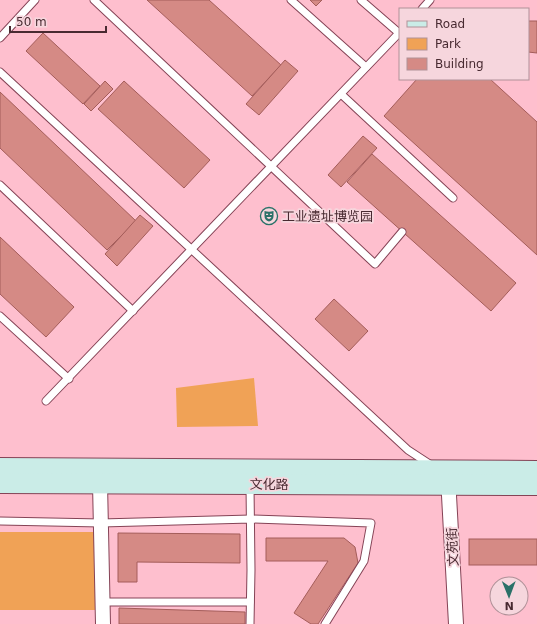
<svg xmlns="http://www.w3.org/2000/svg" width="537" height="624" font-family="'DejaVu Sans','Noto Sans SC',sans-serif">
	<rect width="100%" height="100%" fill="#febfce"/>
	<!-- green -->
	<g fill="#f0a256">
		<polygon points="254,378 258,426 177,427 176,388"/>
		<rect x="0" y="532" width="96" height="78"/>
	</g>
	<!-- building -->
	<g fill="#d58a85" stroke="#a45d5a">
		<polygon points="147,0 209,0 281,65 252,96"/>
		<polygon points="310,0 322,0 316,6"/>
		<polygon points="528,21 537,21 537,53 528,52"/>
		<polygon points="43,33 100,86 83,104 26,51"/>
		<polygon points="285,60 298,71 259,115 246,104"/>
		<polygon points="417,79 490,79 537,122 537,255 384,116"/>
		<polygon points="105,81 113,89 91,111 84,104"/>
		<polygon points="124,81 210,160 184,188 98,109"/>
		<polygon points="0,92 136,221 107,250 0,148"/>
		<polygon points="363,136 377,148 341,187 328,175"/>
		<polygon points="372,154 516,283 491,311 347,182"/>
		<polygon points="140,215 153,226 117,266 105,254"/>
		<polygon points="0,237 74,307 46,337 0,294"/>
		<polygon points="334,299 368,331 349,351 315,319"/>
		<polygon points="118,533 240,534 240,563 137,562 137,582 118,582"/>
		<polygon points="266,538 344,538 355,547 358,563 318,624 311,624 294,613 328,561 266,561"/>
		<rect x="469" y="539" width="68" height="26"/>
		<polygon points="119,608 245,612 245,624 119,624"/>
	</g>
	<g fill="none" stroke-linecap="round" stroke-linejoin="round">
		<!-- service casing -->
		<g stroke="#854356" stroke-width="9">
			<g id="service">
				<polyline points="94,0 375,264 402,232"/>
				<polyline points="291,0 366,67"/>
				<polyline points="361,0 399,33"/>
				<polyline points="422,9 430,0"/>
				<polyline points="0,38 35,0"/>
				<polyline points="0,72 408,450 431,465"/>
				<polyline points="341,94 453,198"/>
				<polyline points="0,185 133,311"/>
				<polyline points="0,316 69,379"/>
				<polyline points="46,401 400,32"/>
				<polyline points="0,521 101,523 251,519 371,523 364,561 325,624"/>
				<polyline points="102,602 250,602"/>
				<polyline points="250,624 251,570 250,486"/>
			</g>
		</g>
		<!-- minor casing -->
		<g stroke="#854356" stroke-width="16">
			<g id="minor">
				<polyline points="448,477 456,624"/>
				<polyline points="100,483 103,624"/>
			</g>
		</g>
		<!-- secondary casing -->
		<g stroke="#854356" stroke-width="22">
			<g id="secondary">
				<polyline points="0,468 537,471"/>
				<polyline points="0,483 537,485"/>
			</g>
		</g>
		<!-- service -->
		<use href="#service" stroke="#fff" stroke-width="7"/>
		<!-- minor -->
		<use href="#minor" stroke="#fff" stroke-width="14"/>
		<!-- secondary -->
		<use href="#secondary" stroke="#caece7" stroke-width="20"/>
	</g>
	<!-- icons -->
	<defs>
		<g id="theatre-ring" transform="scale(0.9)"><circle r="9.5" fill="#f6d6dd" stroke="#2a7168" stroke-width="1.5"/><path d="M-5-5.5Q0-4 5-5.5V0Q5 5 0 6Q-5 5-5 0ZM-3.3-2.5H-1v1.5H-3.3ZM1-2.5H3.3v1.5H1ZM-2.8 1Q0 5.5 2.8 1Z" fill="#2a7168"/></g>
	</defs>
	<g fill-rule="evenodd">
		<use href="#theatre-ring" x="269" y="216"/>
	</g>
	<g text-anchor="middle" stroke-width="3.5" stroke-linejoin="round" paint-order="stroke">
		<!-- poi labels -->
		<g font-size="13" fill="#482a31" stroke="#f6d6dd" text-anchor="start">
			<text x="282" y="221">工业遗址博览园</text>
		</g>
		<!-- street labels -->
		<g font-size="13" fill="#482a31" stroke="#f6d6dd">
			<text x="269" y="489">文化路</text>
			<text transform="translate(452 547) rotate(-93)" y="5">文苑街</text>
		</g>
	</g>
	<!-- legend -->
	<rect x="399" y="8" width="130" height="72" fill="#f6d6dd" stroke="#b09198"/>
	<rect x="407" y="21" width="20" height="6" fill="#caece7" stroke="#b09198"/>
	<text x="435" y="28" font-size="12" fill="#482a31">Road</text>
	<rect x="407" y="38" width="20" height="12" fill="#f0a256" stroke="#b09198"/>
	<text x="435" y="48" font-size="12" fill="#482a31">Park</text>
	<rect x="407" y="58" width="20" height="12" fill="#d58a85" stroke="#b09198"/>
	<text x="435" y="68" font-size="12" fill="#482a31">Building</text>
	<!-- north arrow -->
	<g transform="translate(509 596) rotate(179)"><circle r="19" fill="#f6d6dd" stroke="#b09198"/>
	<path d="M0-3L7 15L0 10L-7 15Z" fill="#2a7168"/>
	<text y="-6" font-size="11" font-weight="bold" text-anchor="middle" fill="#482a31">N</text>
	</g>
	<!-- scale -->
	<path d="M10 26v6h96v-6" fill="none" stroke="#482a31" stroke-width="2"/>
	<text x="16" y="26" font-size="12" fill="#482a31" stroke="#f6d6dd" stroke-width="3" paint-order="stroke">50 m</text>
</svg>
